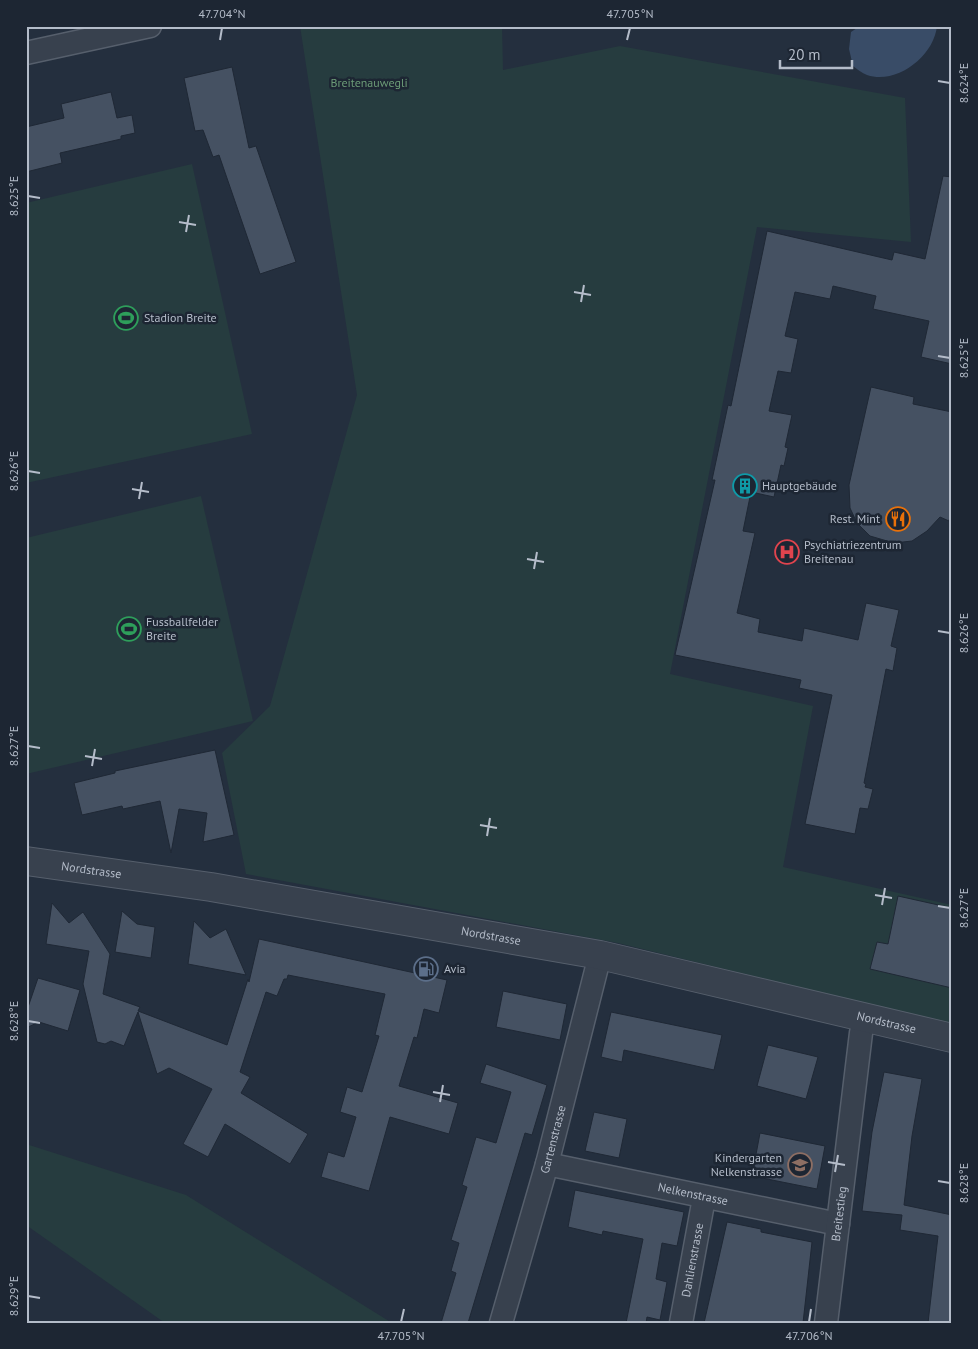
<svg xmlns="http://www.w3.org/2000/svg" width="978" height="1349" font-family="'PT Sans',sans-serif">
	<rect width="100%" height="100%" fill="#242f3e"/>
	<!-- green -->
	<g fill="#263c3f">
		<polygon points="300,26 502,26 503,70 620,46 905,98 911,242 757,227 670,674 813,706 783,867 952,905 952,1025 618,943 246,874 222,753 270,706 357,395"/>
		<polygon points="192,164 252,434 26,483 26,203"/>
		<polygon points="201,496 253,721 26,774 26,538"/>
		<polygon points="26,1144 186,1195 392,1323 165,1323 26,1225"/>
	</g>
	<!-- water -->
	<path fill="#394c67" d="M860 26H937C934 56 897 85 867 75 862 73 857 69 853 66L849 49 851 32Z"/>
	<!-- building -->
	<g fill="#455162" stroke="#1f2835">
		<polygon points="232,67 249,148 256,146 296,262 260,274 219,155 213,157 203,130 195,131 184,78"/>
		<polygon points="111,92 117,118 132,115 135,133 121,136 121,139 60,153 62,163 26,172 26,127 64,118 61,104"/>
		<polygon points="943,176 952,177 952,364 921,357 929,321 873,309 876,296 833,286 830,299 795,292 785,336 798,339 791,373 778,371 769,411 792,415 785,447 788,448 784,466 781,465 774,497 751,492 743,531 755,533 737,613 760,619 758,632 802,641 804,628 858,640 866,603 899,610 891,646 897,648 893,671 886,669 864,783 866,784 865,787 873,789 868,809 860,808 855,834 805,824 832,695 799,688 801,680 675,655 715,480 712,480 728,405 731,406 767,231 892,260 894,252 925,259"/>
		<polygon points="871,387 914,397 913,404 952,412 952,507 949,521 940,517 927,531 912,541 894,543 870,536 857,523 850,508 849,485"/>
		<polygon points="215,750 234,835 203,842 207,813 179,809 171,853 160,801 123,809 122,806 82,815 74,783 115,773 115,771"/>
		<polygon points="898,896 952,908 952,988 870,969 877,942 888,944"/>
		<polygon points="52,903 69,923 83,912 110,954 103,994 140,1007 138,1011 227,1045 248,979 249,982 259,939 447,980 439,1013 424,1009 417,1038 414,1037 399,1086 458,1103 449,1134 390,1117 369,1191 321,1177 328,1152 344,1157 356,1117 340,1112 347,1087 362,1092 379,1036 375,1035 385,994 288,975 287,979 284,979 277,996 266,992 240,1072 250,1077 241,1093 308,1134 290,1164 225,1124 208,1157 183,1144 212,1089 169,1068 157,1074 138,1012 124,1046 111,1041 105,1044 97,1042 83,984 89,951 46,944"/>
		<polygon points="122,911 137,924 155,927 151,958 115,952"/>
		<polygon points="194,921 210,938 226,929 246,975 188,964"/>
		<polygon points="38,978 80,990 68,1031 39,1022 26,1028 26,1013"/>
		<polygon points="503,991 567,1004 560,1040 496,1027"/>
		<polygon points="611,1012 722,1035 714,1070 624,1050 622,1062 601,1057"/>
		<polygon points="768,1045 818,1057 806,1099 757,1086"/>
		<polygon points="486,1064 547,1085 532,1135 525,1133 468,1323 441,1323 456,1273 451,1271 459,1243 451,1240 467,1187 462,1185 476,1137 496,1143 511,1092 480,1083"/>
		<polygon points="884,1072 922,1079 912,1136 904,1205 952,1215 952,1323 928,1323 938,1236 900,1230 902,1215 862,1211 872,1132"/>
		<polygon points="594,1112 627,1119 619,1158 585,1151"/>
		<polygon points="760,1133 825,1146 817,1189 752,1176"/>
		<polygon points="575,1190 684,1212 677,1246 662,1243 656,1279 667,1282 660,1320 647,1317 646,1323 626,1323 643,1239 603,1231 602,1235 568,1227"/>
		<polygon points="727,1222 761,1229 761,1232 812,1242 803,1323 704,1323"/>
	</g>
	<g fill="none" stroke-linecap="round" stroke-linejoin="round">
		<!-- minor casing -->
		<g stroke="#565f6c" stroke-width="25">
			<g id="minor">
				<polyline points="26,53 150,26"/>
				<path id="s1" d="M547 1164 838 1224"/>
				<path id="s2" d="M501 1323 547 1164 600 955"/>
				<path id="s3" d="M681 1323 704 1198"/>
				<path id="s4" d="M826 1323 861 1033 865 1017"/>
			</g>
		</g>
		<!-- tertiary casing -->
		<g stroke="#565f6c" stroke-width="30">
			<g id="tertiary">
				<path id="s5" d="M26 861 211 887 600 955 952 1038"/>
			</g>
		</g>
		<!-- minor -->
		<use href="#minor" stroke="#38414e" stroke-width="22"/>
		<!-- tertiary -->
		<use href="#tertiary" stroke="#38414e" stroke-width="28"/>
	</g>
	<!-- ticks -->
	<path fill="none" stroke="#b4bcc9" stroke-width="2" d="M220 40 222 28M627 40 630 28M938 81 950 83M28 196 40 198M179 222 196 225M186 232 189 215M574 292 591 295M581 302 584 285M938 356 950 358M28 471 40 473M132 489 149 492M139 499 142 482M527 559 544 562M534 569 537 552M938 631 950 633M28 746 40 748M85 756 102 759M92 766 95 749M480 825 497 828M487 836 490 818M875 895 892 898M882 905 885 888M938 906 950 908M28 1021 40 1023M433 1092 450 1095M440 1102 443 1085M828 1162 845 1165M835 1172 838 1155M938 1181 950 1183M28 1296 40 1298M401 1322 404 1309M809 1322 811 1309"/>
	<!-- icons -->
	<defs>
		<g id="stadium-ring" transform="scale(1.25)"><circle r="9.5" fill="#1d2633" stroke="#2e9e5b" stroke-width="1.5"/><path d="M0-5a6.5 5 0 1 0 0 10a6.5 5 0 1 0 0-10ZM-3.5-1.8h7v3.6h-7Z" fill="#2e9e5b"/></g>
		<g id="building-ring" transform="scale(1.25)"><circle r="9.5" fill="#1d2633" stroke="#0f9aa8" stroke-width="1.5"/><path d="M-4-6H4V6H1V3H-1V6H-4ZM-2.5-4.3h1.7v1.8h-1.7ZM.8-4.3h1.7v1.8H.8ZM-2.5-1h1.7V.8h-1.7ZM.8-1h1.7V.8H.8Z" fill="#0f9aa8"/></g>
		<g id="restaurant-ring" transform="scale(1.25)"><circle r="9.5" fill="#1d2633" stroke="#e8710a" stroke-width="1.5"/><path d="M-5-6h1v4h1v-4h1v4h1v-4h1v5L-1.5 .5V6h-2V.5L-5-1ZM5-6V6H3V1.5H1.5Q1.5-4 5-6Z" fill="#e8710a"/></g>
		<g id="hospital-ring" transform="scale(1.25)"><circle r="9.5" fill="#1d2633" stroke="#e0444e" stroke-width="1.5"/><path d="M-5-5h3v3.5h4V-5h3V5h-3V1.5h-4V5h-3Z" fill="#e0444e"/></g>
		<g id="fuel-ring" transform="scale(1.25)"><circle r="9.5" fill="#1d2633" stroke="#5c6f8a" stroke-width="1.5"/><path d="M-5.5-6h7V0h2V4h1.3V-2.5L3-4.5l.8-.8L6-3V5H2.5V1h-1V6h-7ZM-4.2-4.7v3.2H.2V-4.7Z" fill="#5c6f8a"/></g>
		<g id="school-ring" transform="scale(1.25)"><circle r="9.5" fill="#1d2633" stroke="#8d6e63" stroke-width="1.5"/><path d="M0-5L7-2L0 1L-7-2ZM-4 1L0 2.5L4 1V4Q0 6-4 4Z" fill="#8d6e63"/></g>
	</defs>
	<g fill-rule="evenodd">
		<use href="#stadium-ring" x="126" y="318"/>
		<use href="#building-ring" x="745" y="486"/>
		<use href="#restaurant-ring" x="898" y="519"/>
		<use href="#hospital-ring" x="787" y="552"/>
		<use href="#stadium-ring" x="129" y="629"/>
		<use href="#fuel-ring" x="426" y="969"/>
		<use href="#school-ring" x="800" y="1165"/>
	</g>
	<g text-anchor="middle" stroke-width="5" stroke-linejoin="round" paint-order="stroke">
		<!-- park labels -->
		<g font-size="12" fill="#6b9a76" stroke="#1d2633">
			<text x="369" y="87">Breitenauwegli</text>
		</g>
		<!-- poi labels -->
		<g font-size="12" fill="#b4bcc9" stroke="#1d2633" text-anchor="start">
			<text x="144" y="322">Stadion Breite</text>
			<text x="762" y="490">Hauptgebäude</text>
			<text x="880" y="523" text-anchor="end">Rest. Mint</text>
			<text x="804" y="549">Psychiatriezentrum<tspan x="804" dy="14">Breitenau</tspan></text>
			<text x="146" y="626">Fussballfelder<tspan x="146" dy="14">Breite</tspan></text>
			<text x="444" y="973">Avia</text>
			<text x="782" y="1162" text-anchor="end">Kindergarten<tspan x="782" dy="14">Nelkenstrasse</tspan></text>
		</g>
		<!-- street labels -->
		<g font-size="12" fill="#b4bcc9" stroke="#1d2633">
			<text dy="4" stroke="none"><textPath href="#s5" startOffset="66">Nordstrasse</textPath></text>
			<text dy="4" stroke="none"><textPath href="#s5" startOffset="471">Nordstrasse</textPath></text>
			<text dy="4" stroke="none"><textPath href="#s5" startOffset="876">Nordstrasse</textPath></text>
			<text dy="4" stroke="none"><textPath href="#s2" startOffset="191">Gartenstrasse</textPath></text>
			<text dy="4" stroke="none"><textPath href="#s1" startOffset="149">Nelkenstrasse</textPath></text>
			<text dy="4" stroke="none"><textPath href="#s4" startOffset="110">Breitestieg</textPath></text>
			<text dy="4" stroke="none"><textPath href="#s3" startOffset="64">Dahlienstrasse</textPath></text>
		</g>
	</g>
	<!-- border -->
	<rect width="978" height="1349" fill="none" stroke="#1d2633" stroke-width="55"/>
	<!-- scale -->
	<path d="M780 60v8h72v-8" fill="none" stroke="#b4bcc9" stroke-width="2.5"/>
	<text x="788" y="60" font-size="15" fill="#b4bcc9" stroke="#1d2633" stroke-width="4" paint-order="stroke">20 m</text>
	<rect x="28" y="28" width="922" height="1294" fill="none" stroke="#b4bcc9" stroke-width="2"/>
	<g font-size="12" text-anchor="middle" fill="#b4bcc9">
		<text x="222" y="18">47.704°N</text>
		<text x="630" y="18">47.705°N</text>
		<text transform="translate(964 83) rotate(-90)" y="4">8.624°E</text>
		<text transform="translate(14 196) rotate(-90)" y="4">8.625°E</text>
		<text transform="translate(964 358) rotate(-90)" y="4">8.625°E</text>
		<text transform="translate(14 471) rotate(-90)" y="4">8.626°E</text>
		<text transform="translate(964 633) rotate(-90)" y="4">8.626°E</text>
		<text transform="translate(14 746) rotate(-90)" y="4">8.627°E</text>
		<text transform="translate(964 908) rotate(-90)" y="4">8.627°E</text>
		<text transform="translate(14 1021) rotate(-90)" y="4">8.628°E</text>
		<text transform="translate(964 1183) rotate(-90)" y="4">8.628°E</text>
		<text transform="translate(14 1296) rotate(-90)" y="4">8.629°E</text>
		<text x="401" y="1340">47.705°N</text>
		<text x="809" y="1340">47.706°N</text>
	</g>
</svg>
